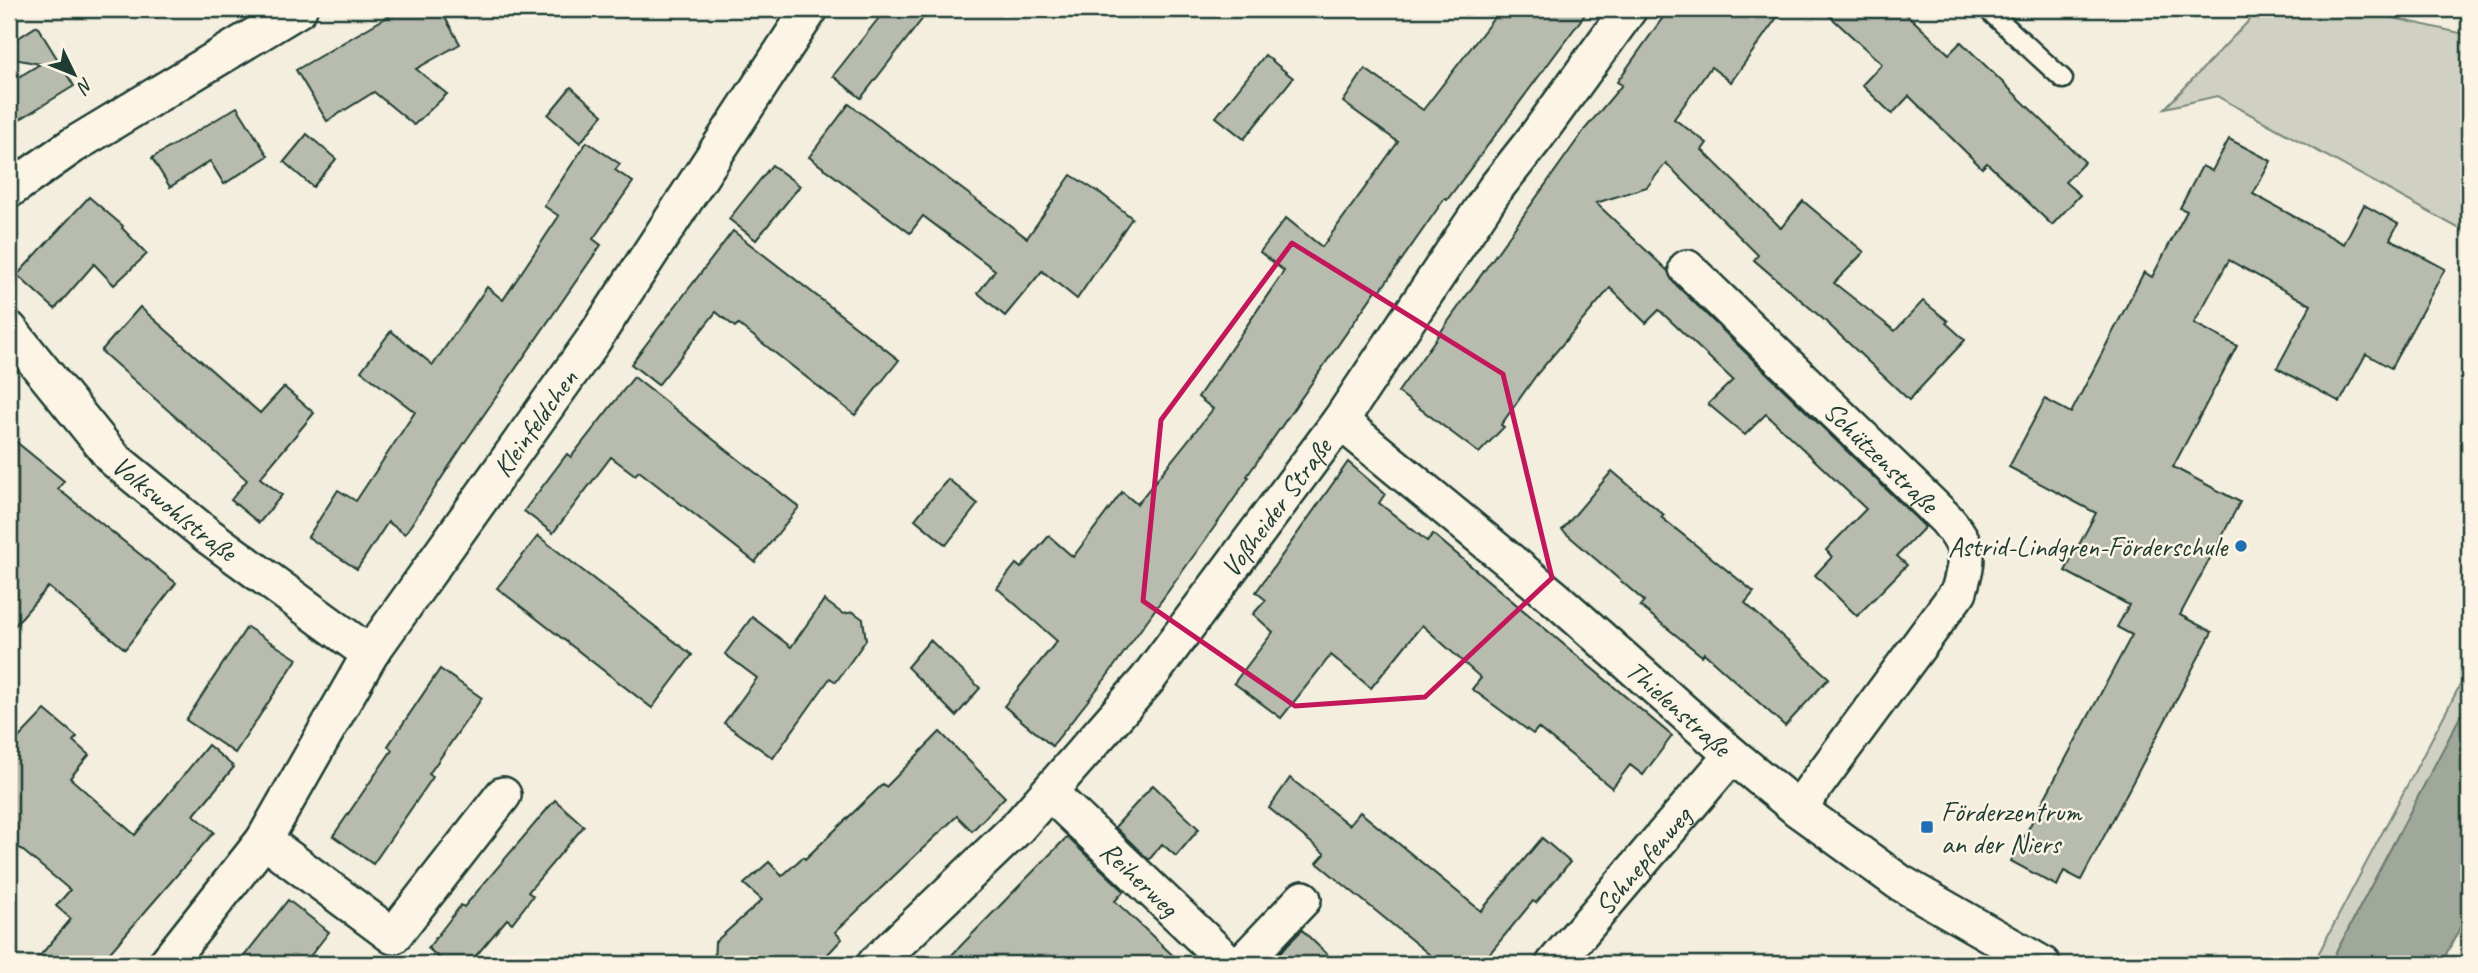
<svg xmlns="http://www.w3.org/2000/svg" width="2478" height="973" font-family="Caveat,sans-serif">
	<rect width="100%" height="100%" fill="#f3eede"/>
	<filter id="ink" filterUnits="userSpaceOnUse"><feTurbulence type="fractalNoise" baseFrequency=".0143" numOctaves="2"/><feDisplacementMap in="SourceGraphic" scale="14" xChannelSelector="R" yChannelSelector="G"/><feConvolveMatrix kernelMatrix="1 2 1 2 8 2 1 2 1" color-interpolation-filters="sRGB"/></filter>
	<g filter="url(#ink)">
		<!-- green -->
		<g fill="#d0d1c2" stroke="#78877b" stroke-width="2">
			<polygon points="2260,9 2354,9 2469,35 2469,234 2217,96 2165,108"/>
			<polygon points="2469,668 2469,700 2330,964 2313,964"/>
		</g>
		<!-- water -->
		<polygon fill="#a0a89b" stroke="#6c7d72" stroke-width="2" points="2469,700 2469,911 2441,964 2330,964"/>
		<!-- building -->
		<g fill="#b8bcae" stroke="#1f3d34" stroke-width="2">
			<polygon points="401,9 440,9 460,44 416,69 447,94 414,125 374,92 327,121 296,70"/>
			<polygon points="886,9 930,9 861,98 833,76"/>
			<polygon points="1501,9 1589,9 1447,200 1445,198 1380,291 1377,289 1247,476 1249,477 1223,515 1105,679 1052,746 1004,706 1057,641 997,588 1016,564 1021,568 1049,536 1073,557 1122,492 1137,504 1213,409 1198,397 1284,271 1260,252 1286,218 1322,247 1398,142 1343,102 1365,69 1423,110"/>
			<polygon points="1669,9 1783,9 1731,82 1711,67 1674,119 1707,143 1702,150 1781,228 1803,201 1864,252 1834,283 1895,331 1923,301 1948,321 1946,323 1965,340 1909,400 1823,319 1754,260 1758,255 1666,163 1647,187 1596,203 1668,271 1673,282 1925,527 1897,556 1907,565 1857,616 1815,575 1832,557 1826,550 1866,509 1766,414 1745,435 1708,404 1733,380 1659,310 1646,323 1610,288 1537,374 1501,425 1504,427 1479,453 1398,392 1585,129 1622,85 1617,82"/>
			<polygon points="1822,9 1901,9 1949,54 1961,42 2085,162 2065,182 2080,195 2052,225 1987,163 1982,168 1909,96 1892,114 1862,85 1882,64"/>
			<polygon points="37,26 74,86 9,126 9,83 40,64 9,58 9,44"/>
			<polygon points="1265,55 1293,78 1244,139 1216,117"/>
			<polygon points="571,87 603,115 580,143 548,115"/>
			<polygon points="849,104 1027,238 1071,175 1103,195 1132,218 1077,299 1042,271 1005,316 978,293 995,270 923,216 910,233 809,157"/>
			<polygon points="237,107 268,156 224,184 210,161 170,187 152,158"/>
			<polygon points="307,134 336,159 313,187 284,162"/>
			<polygon points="2229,139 2271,161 2253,194 2344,244 2364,205 2398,224 2390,239 2445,269 2391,368 2366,354 2340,402 2277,368 2311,305 2229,260 2194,323 2237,346 2173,467 2240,502 2180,615 2212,632 2081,880 2064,871 2057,886 2011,861 2132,635 2117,627 2129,605 2065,571 2096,513 2009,467 2045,399 2071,413 2144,272 2152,277 2187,211 2180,208 2202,166 2212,171"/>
			<polygon points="587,142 620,164 615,170 633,182 593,239 601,245 465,442 405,534 388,522 357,569 308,537 338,490 356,501 415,412 361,371 391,331 433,365 487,287 503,300 559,216 544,206"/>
			<polygon points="772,165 800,186 756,240 729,219"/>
			<polygon points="89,197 123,226 122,228 147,254 114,285 94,264 55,309 17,275"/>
			<polygon points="733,231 899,360 855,415 738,324 735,327 716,312 658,385 631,364"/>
			<polygon points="140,307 260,413 284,387 314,413 260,478 282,495 259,523 231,500 247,480 101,351"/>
			<polygon points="634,377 799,507 755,562 639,471 635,475 611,457 553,533 524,511 567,454 571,457"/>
			<polygon points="9,436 64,481 58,489 176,583 125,649 48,587 9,632"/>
			<polygon points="1348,462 1385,494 1379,503 1427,541 1433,534 1672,736 1643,775 1630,765 1612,788 1538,728 1533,734 1472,689 1481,678 1422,625 1371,688 1331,655 1281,718 1234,683 1273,632 1253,614 1266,600 1256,592"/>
			<polygon points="1612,471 1664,515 1661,517 1754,592 1745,603 1829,678 1785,726 1704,653 1702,656 1640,606 1644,601 1562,530"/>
			<polygon points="948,479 978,504 946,545 915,519"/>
			<polygon points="538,536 692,655 652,708 497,588"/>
			<polygon points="824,600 843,614 853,612 863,619 866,640 836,682 830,678 773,758 724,723 757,678 725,654 752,617 791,647"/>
			<polygon points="247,627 297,659 235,753 186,720"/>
			<polygon points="930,640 980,688 956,716 907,667"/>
			<polygon points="440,669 482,698 429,774 433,777 373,864 333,836 392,750 388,746"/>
			<polygon points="45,710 77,737 73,741 89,755 70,778 135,835 208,745 234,767 194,815 214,832 100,964 33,964 71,919 56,906 70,890 9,839 9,748"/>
			<polygon points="940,732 1005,797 972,831 957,816 835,932 842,939 827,955 837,964 714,964 715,942 762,900 744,884 769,862 782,876 803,857 805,859 883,784 886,787"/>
			<polygon points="1290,778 1349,825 1360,812 1481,911 1542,838 1570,862 1536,903 1533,901 1481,964 1441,964 1317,863 1325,854 1269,808"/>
			<polygon points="1153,785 1199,829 1176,856 1162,844 1149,860 1115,827"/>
			<polygon points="555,800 584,826 528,892 533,896 512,923 507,919 469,964 446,964 428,948 461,905 464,907"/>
			<polygon points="1067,837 1124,891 1115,901 1182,964 943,964"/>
			<polygon points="288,900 329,932 304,964 238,964"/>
			<polygon points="1302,930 1337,964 1269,964"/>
		</g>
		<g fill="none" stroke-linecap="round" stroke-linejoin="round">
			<!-- service casing -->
			<g stroke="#1f3d34" stroke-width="23">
				<polyline id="service" points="1987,9 2063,79"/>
			</g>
			<!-- minor casing -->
			<g stroke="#1f3d34" stroke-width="40">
				<g id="minor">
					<polyline points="9,190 72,146 299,9"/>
					<path id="s1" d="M1687 268 1946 519C1971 549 1969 555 1959 591L1798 809"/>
					<path id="s2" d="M9 329 114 459 207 535 370 654"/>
					<path id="s3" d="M1340 421 1556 599 1732 755 1798 809 1899 882 2042 964"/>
					<path id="s4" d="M1050 793 1230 964"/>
					<polyline points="264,840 393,936 503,795"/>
					<path id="s5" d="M166 964 264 840 370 654 592 342 810 9"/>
					<path id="s6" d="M875 964 1018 827 1147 680 1340 421 1495 189 1536 137 1629 9"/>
					<polyline points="1241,964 1303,899"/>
					<path id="s7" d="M1554 964 1732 755"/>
				</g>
			</g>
			<!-- service -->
			<use href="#service" stroke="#fcf5e5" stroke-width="18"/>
			<!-- minor -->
			<use href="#minor" stroke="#fcf5e5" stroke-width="35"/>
		</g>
	</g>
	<!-- marked area -->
	<path fill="none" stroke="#c2185b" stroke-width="5" stroke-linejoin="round" d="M1292 243 1503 374 1552 578 1425 697 1295 706 1143 601 1161 420Z"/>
	<!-- markers -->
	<g fill="#1f6fb2" stroke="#fcf5e5" stroke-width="2.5">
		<circle cx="2241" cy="546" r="7"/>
		<rect x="1920" y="820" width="14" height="14" rx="3.5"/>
	</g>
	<g text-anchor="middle" stroke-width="5" stroke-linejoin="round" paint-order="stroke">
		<!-- street labels -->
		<g font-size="28" fill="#1f3d34" stroke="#fcf5e5">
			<text dy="10" stroke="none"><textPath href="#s5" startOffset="656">Kleinfeldchen</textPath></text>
			<text dy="10" stroke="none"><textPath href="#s1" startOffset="271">Schützenstraße</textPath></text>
			<text dy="10" stroke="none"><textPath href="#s2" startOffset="245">Volkswohlstraße</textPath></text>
			<text dy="10" stroke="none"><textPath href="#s6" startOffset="609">Voßheider Straße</textPath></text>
			<text dy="10" stroke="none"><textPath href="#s3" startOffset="444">Thielenstraße</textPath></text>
			<text dy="10" stroke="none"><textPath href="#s7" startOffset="136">Schnepfenweg</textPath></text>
			<text dy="10" stroke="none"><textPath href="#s4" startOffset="124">Reiherweg</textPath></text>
		</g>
		<!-- poi labels -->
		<g font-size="28" fill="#1f3d34" stroke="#fcf5e5" text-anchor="end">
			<text x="2227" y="556">Astrid-Lindgren-Förderschule</text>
			<text x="1941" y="821" text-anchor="start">Förderzentrum<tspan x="1941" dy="32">an der Niers</tspan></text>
		</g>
	</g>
	<!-- margin -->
	<rect width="2478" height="973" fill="none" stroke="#fcf5e5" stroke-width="35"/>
	<rect x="18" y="18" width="2443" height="938" fill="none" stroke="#1f3d34" stroke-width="2.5" filter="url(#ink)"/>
	<!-- north arrow -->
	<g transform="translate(74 74) rotate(133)" stroke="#fcf5e5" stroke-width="5" paint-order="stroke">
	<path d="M0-5L12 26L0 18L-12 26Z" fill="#1f3d34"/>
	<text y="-10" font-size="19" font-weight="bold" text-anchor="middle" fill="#1f3d34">N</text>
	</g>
</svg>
